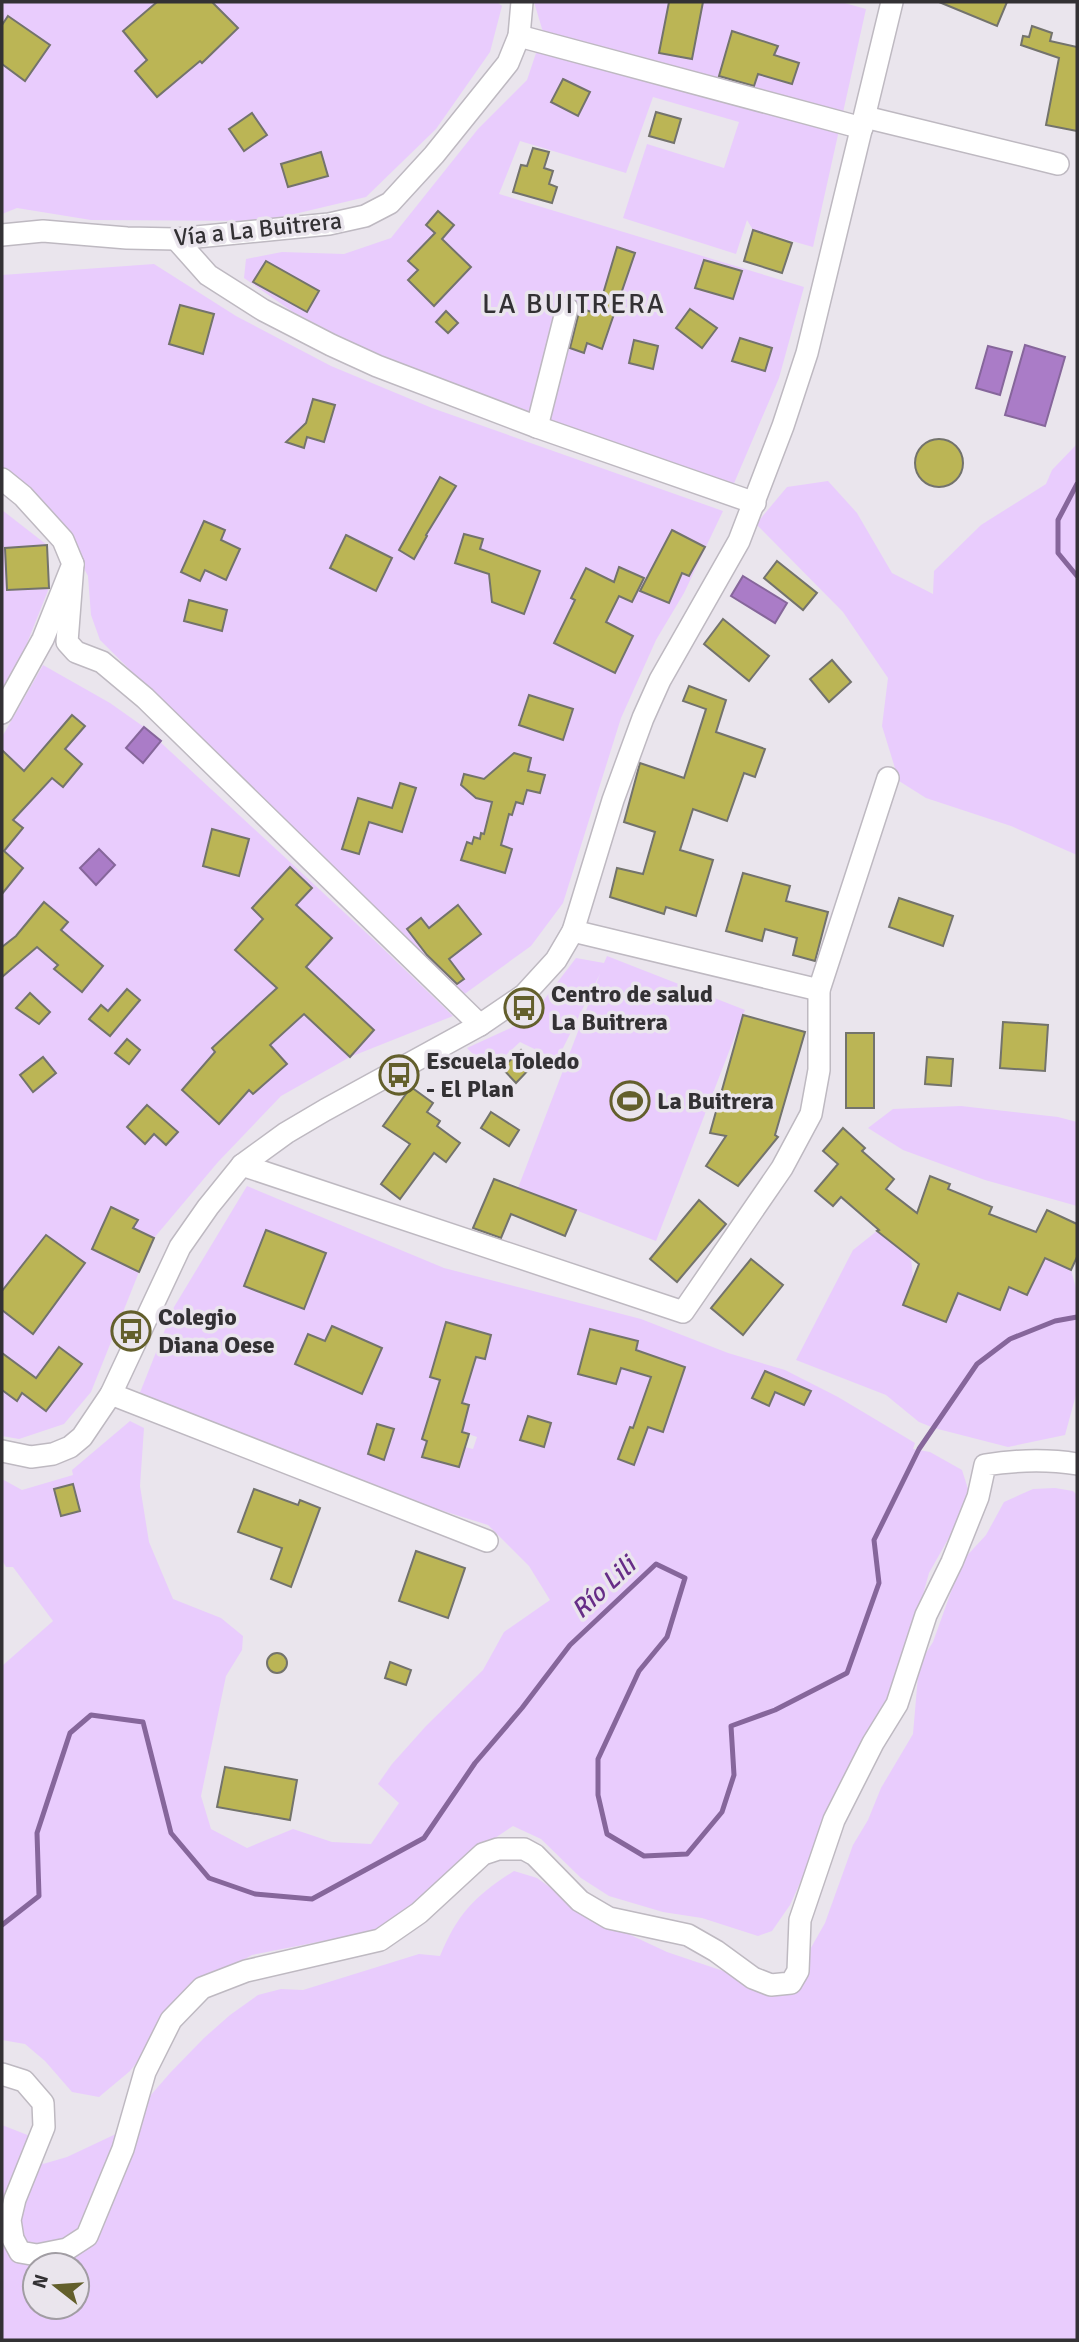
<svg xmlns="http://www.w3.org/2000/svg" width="1079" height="2342" font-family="Signika,sans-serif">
	<rect width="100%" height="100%" fill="#eae5ed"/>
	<!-- green -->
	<g fill="#e9ccfd" fill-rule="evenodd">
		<polygon points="2,2 497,2 502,6 490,52 436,129 366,197 265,221 91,220 17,208 2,214"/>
		<polygon points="534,2 841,2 866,9 813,247 753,230 747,220 736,254 623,218 647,144 724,168 739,122 653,97 626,173 520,141 499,194 804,287 779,378 732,488 438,381 360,347 293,312 244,278 246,259 282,252 344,254 391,238 478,129 527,80 543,32"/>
		<polygon points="154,264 236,316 331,366 432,408 723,511 684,593 656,640 621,718 563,903 531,946 459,998 100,640 91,615 88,576 68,538 2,469 2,275"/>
		<polygon points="1077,444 1077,855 1011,826 926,798 899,781 882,726 888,678 843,612 756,524 787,487 828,481 857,513 892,573 933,594 934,571 981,525 1046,484 1052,470"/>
		<polygon points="2,510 47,545 49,588 14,676 2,692"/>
		<polygon points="43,665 110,703 144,727 374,940 453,1016 350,1057 281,1096 218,1162 154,1238 139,1272 91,1392 64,1424 19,1439 2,1436 2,737"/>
		<polygon points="607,956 745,1010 656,1241 518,1188 600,974 557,1060 520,1042 489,1071 467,1048 517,1025 543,1001 576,958 604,963"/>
		<polygon points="961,1106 1058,1117 1077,1122 1077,1206 985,1180 903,1150 868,1128 893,1109"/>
		<path d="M247 1186 444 1268 641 1319 728 1353 785 1370 838 1397 915 1443 913 1449 930 1452 962 1470 968 1489 960 1518 929 1573 899 1681 851 1760 837 1802 790 1905 772 1931 758 1936 702 1918 663 1912 609 1896 581 1878 541 1839 513 1826 477 1850 375 1935 323 1941 252 1955 199 1985 130 2071 99 2097 72 2092 45 2061 25 2044 2 2040V1666L53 1621 13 1567H6L2 1560V1479L22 1490 73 1475 72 1470 130 1421 144 1428 140 1486 149 1542 173 1599 221 1618 243 1636 242 1650 226 1676 201 1796 211 1829 247 1848 293 1829 332 1842 371 1844 399 1803 378 1784 392 1764 426 1726 483 1670 504 1632 550 1600 529 1566 488 1525 405 1499 354 1477 139 1395 174 1307ZM446 1322 491 1335 485 1359 463 1353 459 1370 471 1374 467 1387 430 1377ZM436 1395 469 1405 462 1432 477 1437 473 1449 465 1447 459 1467 422 1457 427 1441 422 1439Z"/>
		<polygon points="877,1231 911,1257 913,1279 903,1305 946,1322 975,1251 1018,1269 1009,1287 1026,1295 1045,1258 1071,1270 1077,1292 1077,1391 1065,1435 1008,1447 934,1428 919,1422 886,1395 796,1360 853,1250"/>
		<path d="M1055 1488 1073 1491 1077 1495V2340H2V2125L30 2136 43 2164 67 2157 118 2133 170 2073 204 2038 230 2015 258 1995 281 1989 303 1990 419 1954 440 1956C458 1913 475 1896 514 1871L537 1878 592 1917 667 1952 738 1976 782 1980 808 1953 825 1923 853 1845 868 1820 881 1788 913 1734 919 1664 933 1642 962 1561 986 1535 1004 1502 1033 1489ZM35 2265H77V2307H35Z"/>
	</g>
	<!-- water -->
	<g fill="#aa7cc7" stroke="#86669b" stroke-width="2">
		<polygon points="1025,345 1065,357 1045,426 1005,415"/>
		<polygon points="988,346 1012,352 1000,395 976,388"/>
		<polygon points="743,576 787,603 775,623 731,596"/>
		<polygon points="144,727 161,741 143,763 126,748"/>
		<polygon points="99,849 115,865 96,885 80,868"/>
	</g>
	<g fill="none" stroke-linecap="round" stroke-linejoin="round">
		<!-- stream -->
		<g stroke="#86669b" stroke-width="5">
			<polyline points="1077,484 1058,520 1058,553 1077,576"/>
			<polyline points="2,1925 39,1896 37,1833 70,1733 91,1715 143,1722 171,1833 209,1878 255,1894 312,1899 424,1838 475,1763 522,1708 570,1645 656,1564 685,1578 667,1637 639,1671 598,1759 598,1795 607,1834 644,1856 687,1854 722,1812 734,1775 731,1726 775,1710 847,1673 879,1583 874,1540 919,1449 977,1364 1010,1339 1055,1321 1077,1317"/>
		</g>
	</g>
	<!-- building -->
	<g fill="#bbb555" stroke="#73736c" stroke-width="2">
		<polygon points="157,2 212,2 238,28 202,63 200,61 157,97 135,71 147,60 123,31"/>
		<polygon points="669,2 703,2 692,59 659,53"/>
		<polygon points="939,2 1007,2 997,26"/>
		<polygon points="8,16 50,45 25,81 2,64 2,25"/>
		<polygon points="1032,26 1052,33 1050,41 1077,47 1077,131 1046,125 1059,58 1021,45 1023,36 1029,37"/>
		<polygon points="732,31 778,46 774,55 799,63 792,84 758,74 754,86 719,76"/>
		<polygon points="563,79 590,92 578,116 551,102"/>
		<polygon points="656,112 681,119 674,143 649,136"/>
		<polygon points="252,113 267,135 244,151 229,129"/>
		<polygon points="533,148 549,152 544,168 553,171 549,184 557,187 552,203 513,192 521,165 527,166"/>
		<polygon points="321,152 328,176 288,187 281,164"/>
		<polygon points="438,211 454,225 442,239 471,267 434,306 408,280 418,270 408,261 435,233 426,225"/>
		<polygon points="753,230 792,243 782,273 744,261"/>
		<polygon points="617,247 635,253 602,349 587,343 584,353 570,348 580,308 597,314"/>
		<polygon points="704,260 742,271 733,299 695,288"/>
		<polygon points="266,261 319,291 307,312 253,282"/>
		<polygon points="180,305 214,314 203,354 169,344"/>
		<polygon points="690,309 717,328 702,348 676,328"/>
		<polygon points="446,311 458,323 448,333 436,322"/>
		<polygon points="740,338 772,348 765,371 732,361"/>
		<polygon points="634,340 658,346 653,369 629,363"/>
		<polygon points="313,399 335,405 324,442 307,437 304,448 286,442 306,423"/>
		<circle cx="939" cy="463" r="24"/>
		<polygon points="440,477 456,486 426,535 427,536 414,559 399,550"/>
		<polygon points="204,521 225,530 221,540 240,549 226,580 205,570 200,581 181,572"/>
		<polygon points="672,530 705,547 689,576 682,573 669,603 640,591"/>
		<polygon points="464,534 483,539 480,549 540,571 524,614 492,602 489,574 455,563"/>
		<polygon points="346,535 392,558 376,591 330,568"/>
		<polygon points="47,545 49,588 7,590 5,548"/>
		<polygon points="777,561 817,593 803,610 764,578"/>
		<polygon points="619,567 644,578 632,602 619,596 606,622 633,636 615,673 554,643 575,600 571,598 586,568 614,582"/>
		<polygon points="189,600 227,610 222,631 184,621"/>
		<polygon points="723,619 769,656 749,681 704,644"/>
		<polygon points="832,660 851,682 829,702 810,679"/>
		<polygon points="689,686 726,700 716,732 765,749 755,777 744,773 727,821 693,809 680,850 713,860 696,916 666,907 664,914 610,897 617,868 643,874 655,832 624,822 640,763 684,778 706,709 683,701"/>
		<polygon points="529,695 573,709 563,740 519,725"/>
		<polygon points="72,715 85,726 65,749 82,764 63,787 52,778 13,820 23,828 4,851 23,868 2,894 2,750 24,771"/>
		<polygon points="514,753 531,758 528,771 545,775 540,793 527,790 523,804 516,802 512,815 509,814 501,845 512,849 505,873 461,860 467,842 472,844 474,837 480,839 481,833 484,834 492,802 476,798 461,785 464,774 484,779"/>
		<polygon points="400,783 416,788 402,832 369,822 359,854 342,849 358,798 392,808"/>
		<polygon points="212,829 249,839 239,876 203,866"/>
		<polygon points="290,867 312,888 296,905 332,938 306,967 374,1030 350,1057 304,1014 270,1045 287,1064 253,1094 249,1090 219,1124 182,1090 215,1052 212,1048 277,988 235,950 263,919 252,908"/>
		<polygon points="743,873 790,886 786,901 828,912 815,961 793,955 797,938 765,929 762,941 726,931"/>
		<polygon points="899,898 953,916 943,946 889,927"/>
		<polygon points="44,902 68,922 61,930 103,966 82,992 54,969 58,965 37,947 2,977 2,947 16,936"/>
		<polygon points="458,905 481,934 449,959 464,979 457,984 427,955 407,929 421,918 429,928"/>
		<polygon points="127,989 140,1000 110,1036 89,1019 101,1005 108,1011"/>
		<polygon points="30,993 50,1012 39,1024 16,1008"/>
		<polygon points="743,1015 805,1032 775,1135 778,1137 738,1186 706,1166 726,1136 710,1133"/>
		<polygon points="1003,1022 1048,1025 1045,1071 1000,1068"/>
		<rect x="846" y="1033" width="28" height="75"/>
		<polygon points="127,1039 140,1050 129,1064 115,1053"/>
		<polygon points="521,1050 534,1064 516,1083 502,1068"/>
		<polygon points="43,1057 56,1073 33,1092 20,1075"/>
		<polygon points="927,1057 953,1059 951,1086 925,1084"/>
		<polygon points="411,1087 433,1103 427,1112 440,1121 437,1126 460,1143 446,1162 434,1153 400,1199 381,1184 410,1144 383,1126"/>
		<polygon points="147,1105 178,1132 166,1145 154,1134 145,1144 127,1127"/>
		<polygon points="491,1112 519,1130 509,1146 481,1128"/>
		<polygon points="843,1128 865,1148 862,1151 894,1179 886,1189 917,1213 930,1176 950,1184 948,1189 992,1207 989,1214 1036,1232 1047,1210 1077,1224 1077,1257 1071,1270 1045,1258 1027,1295 1009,1287 1000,1310 958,1293 946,1322 903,1305 919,1264 877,1231 879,1230 841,1197 833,1206 815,1191 838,1164 823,1151"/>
		<polygon points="494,1179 576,1210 565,1236 511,1214 501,1238 473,1228"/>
		<polygon points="699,1200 726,1224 677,1282 650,1259"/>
		<polygon points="111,1207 138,1220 133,1228 154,1238 139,1272 92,1249"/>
		<polygon points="266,1230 326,1253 304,1309 244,1286"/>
		<polygon points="46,1235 85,1263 33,1334 2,1310 2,1291"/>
		<polygon points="751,1259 783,1285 743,1335 711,1308"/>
		<polygon points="446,1322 491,1335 485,1359 476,1357 462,1403 469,1405 462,1432 469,1434 459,1467 422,1457 427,1441 422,1439 440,1380 430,1377"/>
		<polygon points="332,1326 382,1348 362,1394 295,1364 308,1334 325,1341"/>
		<polygon points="590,1329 638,1341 636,1350 685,1367 663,1432 648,1427 634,1465 618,1459 630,1427 633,1428 651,1377 621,1368 616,1384 578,1374"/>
		<polygon points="59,1347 82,1364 46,1411 22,1393 17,1401 2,1390 2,1353 36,1378"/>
		<polygon points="765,1371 811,1391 804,1405 775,1392 769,1406 752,1398"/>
		<polygon points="528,1416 551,1423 544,1447 520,1440"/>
		<polygon points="377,1424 394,1429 384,1460 368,1454"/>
		<polygon points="73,1484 80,1511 61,1516 54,1489"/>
		<polygon points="254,1489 298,1505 300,1500 320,1508 291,1587 271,1579 282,1548 238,1532"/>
		<polygon points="416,1551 465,1568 448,1618 399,1601"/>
		<circle cx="277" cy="1663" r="10"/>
		<polygon points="390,1662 411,1670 406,1685 385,1678"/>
		<polygon points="225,1767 297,1780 290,1820 217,1807"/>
	</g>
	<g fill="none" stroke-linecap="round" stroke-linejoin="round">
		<!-- minor casing -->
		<g stroke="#beb9c1" stroke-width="24">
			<g id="minor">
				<polyline points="519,36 862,128"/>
				<polyline points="865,117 1058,164"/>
				<polyline points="2,235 43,231 127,238 176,239 329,224 365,216 390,203 434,155 508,63 519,36 522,2"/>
				<polyline points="176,239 208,275 263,310 331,345 377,366 537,427 755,503"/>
				<polyline points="537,427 567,308"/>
				<polyline points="2,479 23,496 63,540 73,564 43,639 2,713"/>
				<polyline points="73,564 67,642 76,652 102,662 145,698 480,1025"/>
				<polyline points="573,931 819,990"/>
				<polyline points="242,1165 683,1312 782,1168 811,1114 819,1070 819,990 888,778"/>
				<polyline points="111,1394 487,1541"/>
				<polyline points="2,1451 31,1457 53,1454 70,1447 82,1437 111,1394 180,1247 208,1207 242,1165 286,1133 325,1110 480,1025 524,995 556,960 573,931 613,800 643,718 660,680 739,541 783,426 807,353 892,2"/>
				<path d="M2 2074 24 2081 43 2103 44 2127 15 2199 10 2220 13 2239 20 2252 37 2255 67 2249 87 2236 123 2149 145 2072 171 2020 202 1988 246 1971 380 1940 419 1913 483 1854 498 1849H524L535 1855 580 1901 609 1918 688 1935 716 1951 753 1978 771 1985 791 1983 798 1971 800 1920 834 1820 873 1743 897 1704 926 1615 952 1562 978 1497 985 1465C1017 1460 1046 1459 1077 1464"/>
			</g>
		</g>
		<!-- minor -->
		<use href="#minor" stroke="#fff" stroke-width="21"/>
	</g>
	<!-- icons -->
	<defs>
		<g id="bus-ring" transform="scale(2.0125)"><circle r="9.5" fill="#eae5ed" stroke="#635f2c" stroke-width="1.5"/><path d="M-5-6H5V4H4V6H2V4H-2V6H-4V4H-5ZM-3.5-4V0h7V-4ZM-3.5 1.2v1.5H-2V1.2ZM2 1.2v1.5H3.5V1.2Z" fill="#635f2c"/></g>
		<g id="stadium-ring" transform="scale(2.0125)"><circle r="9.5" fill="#eae5ed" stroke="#635f2c" stroke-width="1.5"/><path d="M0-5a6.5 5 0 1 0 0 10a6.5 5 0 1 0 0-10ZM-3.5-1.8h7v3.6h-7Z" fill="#635f2c"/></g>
	</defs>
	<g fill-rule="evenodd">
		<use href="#bus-ring" x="524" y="1008"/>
		<use href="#bus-ring" x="399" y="1075"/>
		<use href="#stadium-ring" x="630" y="1101"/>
		<use href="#bus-ring" x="131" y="1331"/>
	</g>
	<g text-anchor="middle" stroke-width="7" stroke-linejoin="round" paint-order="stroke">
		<!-- street labels -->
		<g font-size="24" fill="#333134" stroke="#eae5ed">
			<text transform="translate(258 229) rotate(-6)" y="8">Vía a La Buitrera</text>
		</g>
		<!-- poi labels -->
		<g font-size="24" font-weight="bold" fill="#333134" stroke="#eae5ed" text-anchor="start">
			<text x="551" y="1002">Centro de salud<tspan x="551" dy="28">La Buitrera</tspan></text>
			<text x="426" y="1069">Escuela Toledo<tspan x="426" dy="28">- El Plan</tspan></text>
			<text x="657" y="1109">La Buitrera</text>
			<text x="158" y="1325">Colegio<tspan x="158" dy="28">Diana Oese</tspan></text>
		</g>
		<!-- water labels -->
		<g font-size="26" font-style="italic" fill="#672d87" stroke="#eae5ed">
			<text transform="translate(603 1587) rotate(-43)" y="9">Río Lili</text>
		</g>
		<!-- quarter labels -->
		<g font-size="28" letter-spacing="2" fill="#333134" stroke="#eae5ed">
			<text x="574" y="313">LA BUITRERA</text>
		</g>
	</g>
	<!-- border -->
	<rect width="1079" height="2342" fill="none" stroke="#333134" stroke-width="7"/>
	<!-- north arrow -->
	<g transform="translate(56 2286) rotate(287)"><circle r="33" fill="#eae5ed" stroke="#a19da3" stroke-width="2"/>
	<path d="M0-5L12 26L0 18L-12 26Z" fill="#635f2c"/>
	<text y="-10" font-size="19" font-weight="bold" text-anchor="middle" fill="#333134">N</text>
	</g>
</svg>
